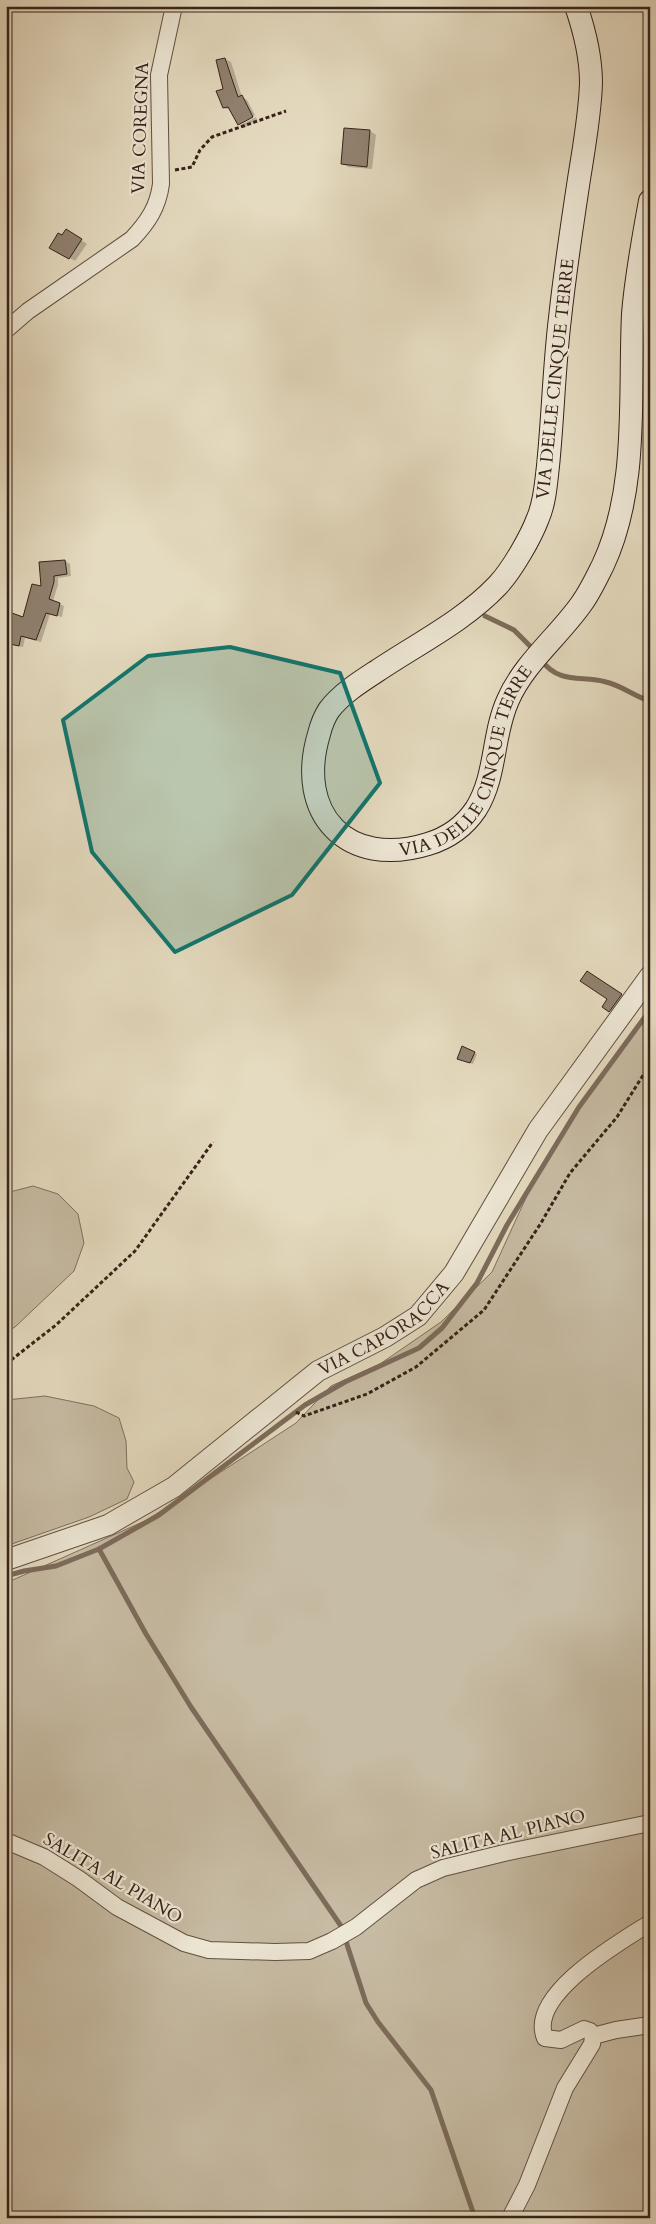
<svg xmlns="http://www.w3.org/2000/svg" width="656" height="2224" font-family="Cardo,serif">
	<rect width="100%" height="100%" fill="#e5dbc0"/>
	<filter id="stains"><feTurbulence type="fractalNoise" baseFrequency=".004" numOctaves="4"/><feColorMatrix values="0 0 0 0 .2 0 0 0 0 .09 0 0 0 0 .02 0 0 0 .5 -.17"/></filter>
	<radialGradient id="worn" r=".72"><stop offset=".6" stop-color="#630" stop-opacity="0"/><stop offset="1" stop-color="#630" stop-opacity=".3"/></radialGradient>
	<!-- green -->
	<g fill="#c7bca4" stroke="#7f6f5e">
		<polygon points="650,1011 650,2218 6,2218 6,1583 147,1520 296,1423 331,1386 380,1364 441,1322 492,1272 530,1189 589,1091"/>
		<polygon points="33,1186 58,1194 78,1214 84,1243 74,1271 15,1327 6,1332 6,1193"/>
		<polygon points="45,1396 94,1406 119,1418 126,1441 127,1468 134,1482 127,1499 89,1517 6,1546 6,1400"/>
	</g>
	<!-- shadow -->
	<g fill="#0003">
		<polygon points="225,59 231,62 242,97 247,100 255,115 240,123 240,125 231,110 224,108"/>
		<polygon points="256,117 257,120 244,128 240,125"/>
		<polygon points="370,131 376,135 372,169 348,167 343,164"/>
		<polygon points="72,234 87,244 75,261 51,247 63,237"/>
		<polygon points="65,561 70,564 71,576 58,578 58,585 53,601 64,606 62,617 50,614 41,642 25,638 23,647 6,644 6,626 24,618 42,587"/>
		<polygon points="595,978 627,998 619,1016 603,1006 609,999"/>
		<polygon points="463,1048 477,1054 473,1064 461,1060"/>
	</g>
	<g fill="none" stroke-linecap="round" stroke-linejoin="round">
		<!-- stream -->
		<g stroke="#7c6b5b" stroke-width="5">
			<polyline points="485,616 514,630 535,651"/>
			<path d="M541 660C560 685 582 675 606 682 621 685 635 697 650 701"/>
			<polyline points="99,1549 146,1634 191,1707 341,1926 366,2003 378,2022 431,2090 475,2218"/>
			<polyline points="6,1576 24,1571 56,1566 99,1549 159,1515 305,1405 345,1382 419,1348 442,1328 477,1283 507,1225 579,1107 650,1010"/>
		</g>
	</g>
	<!-- building -->
	<g fill="#918270" stroke="#372219">
		<polygon points="225,58 238,97 242,95 253,117 238,125 228,107 223,108 216,91 223,89 216,60"/>
		<polygon points="344,128 370,130 367,167 341,164"/>
		<polygon points="66,229 82,239 69,259 49,248 58,233 62,235"/>
		<polygon points="65,560 67,574 54,576 54,582 49,599 60,603 57,616 46,613 36,640 21,636 19,646 6,643 6,622 9,612 23,617 32,584 41,586 39,562"/>
		<polygon points="587,971 622,994 609,1012 602,1007 607,999 580,981"/>
		<polygon points="462,1046 475,1052 470,1063 457,1059"/>
	</g>
	<g fill="none" stroke-linecap="round" stroke-linejoin="round">
		<!-- minor casing -->
		<g stroke="#625043" stroke-width="18">
			<g id="minor">
				<path d="M6 330 28 311 132 239C148 222 158 207 161 184L159 75 174 6"/>
				<polyline points="6,1841 44,1857 79,1879 117,1907 184,1943 209,1950 275,1952 309,1951 332,1941 356,1927 416,1880 443,1868 504,1853 650,1823"/>
				<polyline points="593,2036 616,2030 650,2025"/>
				<path d="M510 2218 527 2185 565 2088 592 2044 593 2036 590 2031 584 2029 561 2040 545 2038C527 1995 620 1942 650 1923"/>
			</g>
		</g>
		<!-- tertiary casing -->
		<g stroke="#625043" stroke-width="22">
			<g id="tertiary">
				<path id="s1" d="M6 1560 108 1525 174 1487 318 1371 385 1337 418 1316 454 1273 538 1130 650 976"/>
			</g>
		</g>
		<!-- secondary casing -->
		<g stroke="#372219" stroke-width="24">
			<g id="secondary">
				<path id="s2" d="M576 6C585 32 591 56 591 83 590 115 584 147 579 179 572 225 565 271 560 318 554 367 553 417 548 466 546 483 545 502 538 518 531 537 512 570 498 585 464 621 417 644 377 671 360 682 341 694 329 710 325 716 321 726 319 734 295 814 347 869 428 844 448 838 464 827 476 809 497 775 492 735 508 700 524 663 559 636 582 603 590 592 597 577 603 565 639 488 629 396 633 314 636 276 643 239 650 201"/>
			</g>
		</g>
		<!-- path -->
		<g stroke="#372219" stroke-width="3" stroke-dasharray="4 2.5" stroke-linecap="butt">
			<polyline points="175,170 192,167 200,150 212,137 286,111"/>
			<polyline points="6,1364 56,1325 135,1251 213,1142"/>
			<polyline points="296,1412 304,1416 367,1394 416,1367 484,1310 541,1223 570,1173 617,1117 650,1064"/>
		</g>
		<!-- minor -->
		<use href="#minor" stroke="#eee8d6" stroke-width="16"/>
		<!-- tertiary -->
		<use href="#tertiary" stroke="#eee8d6" stroke-width="20"/>
		<!-- secondary -->
		<use href="#secondary" stroke="#eee8d6" stroke-width="22"/>
	</g>
	<!-- marked area -->
	<path fill="#0f766e" fill-opacity="0.2" stroke="#0f766e" stroke-width="4" stroke-linejoin="round" d="M230 647 340 673 380 783 292 895 175 952 92 852 63 720 148 656Z"/>
	<g text-anchor="middle" stroke-width="4.5" stroke-linejoin="round" paint-order="stroke">
		<!-- street labels -->
		<g font-size="18" fill="#372219" stroke="#eee8d6">
			<text transform="translate(140 128) rotate(-88)" y="6">VIA COREGNA</text>
			<text transform="translate(555 379) rotate(-84)" y="6">VIA DELLE CINQUE TERRE</text>
			<text dy="6" stroke="none"><textPath href="#s2" startOffset="1125">VIA DELLE CINQUE TERRE</textPath></text>
			<text dy="6" stroke="none"><textPath href="#s1" startOffset="448">VIA CAPORACCA</textPath></text>
			<text transform="translate(508 1834) rotate(-14)" y="6">SALITA AL PIANO</text>
			<text transform="translate(113 1878) rotate(31)" y="6">SALITA AL PIANO</text>
		</g>
	</g>
	<!-- margin -->
	<rect width="656" height="2224" fill="none" stroke="#e5dbc0" stroke-width="25"/>
	<rect x="8" y="8" width="641" height="2209" fill="none" stroke="#372219" stroke-width="2.5"/>
	<rect x="12" y="12" width="631" height="2199" fill="none" stroke="#372219"/>
	<rect width="100%" height="100%" filter="url(#stains)"/>
	<rect width="100%" height="100%" fill="url(#worn)"/>
</svg>
